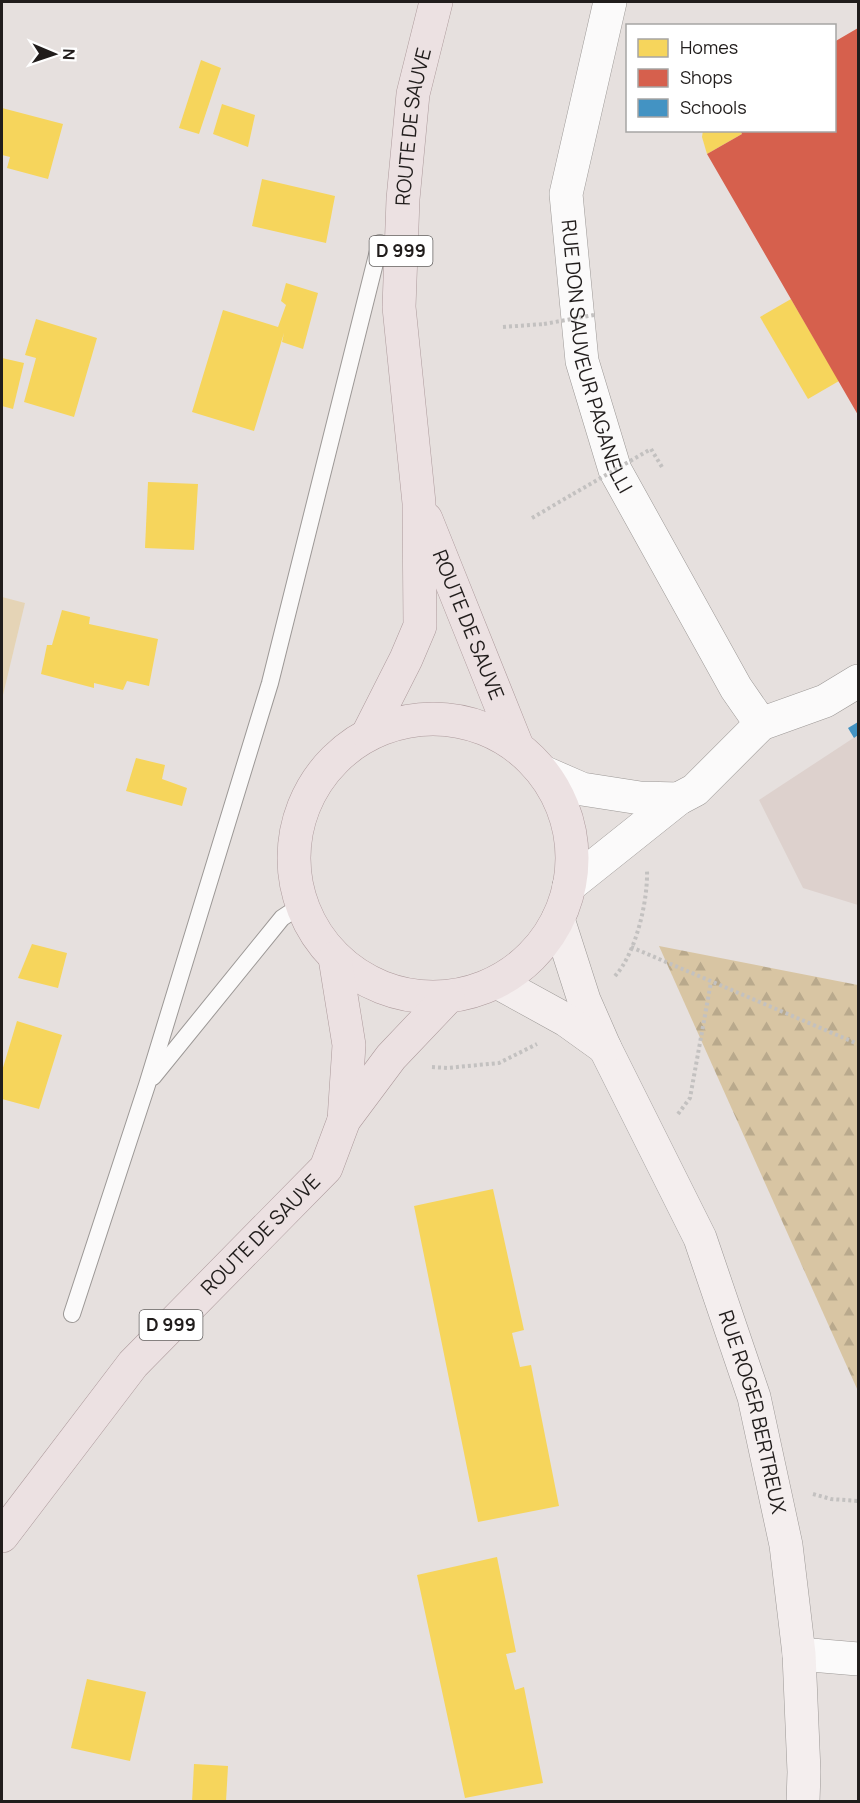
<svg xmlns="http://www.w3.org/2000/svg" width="860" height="1803" font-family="Manrope,sans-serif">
	<defs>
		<pattern id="forest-firs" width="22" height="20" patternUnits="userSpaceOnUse" patternTransform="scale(1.5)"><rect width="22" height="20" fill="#d8c5a3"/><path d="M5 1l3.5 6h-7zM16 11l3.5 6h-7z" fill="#b9a98c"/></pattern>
	</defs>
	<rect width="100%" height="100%" fill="#e6e0de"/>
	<!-- built -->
	<polygon fill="#ddd1cd" points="858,735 858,905 803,888 759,800"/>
	<!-- forest -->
	<polygon fill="url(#forest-firs)" points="659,946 858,985 858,1391"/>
	<!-- pitch -->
	<polygon fill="#e5d4b6" points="2,597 25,603 3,695 2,694"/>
	<!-- homes -->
	<g fill="#f6d55c">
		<polygon points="201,60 221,68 199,134 179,128"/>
		<polygon points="222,104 255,115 248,147 213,134"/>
		<polygon points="2,108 63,124 48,179 7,168 10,157 2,155"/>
		<polygon points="703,130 740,130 742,134 707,154 702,137"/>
		<polygon points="262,179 335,196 326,243 252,226"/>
		<polygon points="286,283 318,293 303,349 282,342 284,333 254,431 192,412 223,310 278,327 286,305 281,301"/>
		<polygon points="791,299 839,381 808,399 760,317"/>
		<polygon points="36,319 97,338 74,417 24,402 36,358 25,355"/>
		<polygon points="2,358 24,363 13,409 2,406"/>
		<polygon points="148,482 198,484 194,550 145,548"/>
		<polygon points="62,610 90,617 89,624 158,639 149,686 127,681 123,690 94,683 94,688 41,674 47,645 52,645"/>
		<polygon points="136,758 165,765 162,779 187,788 182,806 126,791"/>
		<polygon points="32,944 67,953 58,988 18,978"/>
		<polygon points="17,1021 62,1035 39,1109 2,1099 2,1071"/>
		<polygon points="493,1189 524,1330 512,1333 520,1367 531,1365 559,1506 478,1522 414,1206"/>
		<polygon points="497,1557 516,1652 506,1654 515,1690 524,1687 543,1783 465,1798 417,1575"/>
		<polygon points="87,1679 146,1692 130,1761 71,1748"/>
		<polygon points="194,1764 228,1766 226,1802 192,1802"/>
	</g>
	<!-- shops -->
	<polygon fill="#d6604d" points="858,28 858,415 707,154 742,134 740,130 834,130 834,42"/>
	<!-- schools -->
	<polygon fill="#4393c3" points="858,722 858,735 854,738 848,728"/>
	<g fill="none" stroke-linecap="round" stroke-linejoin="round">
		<!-- lane casing -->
		<g stroke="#9c9896" stroke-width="18">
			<g id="lane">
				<polyline points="153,1077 282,918 303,904"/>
				<polyline points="72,1314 147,1085 270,683 380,243"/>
			</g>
		</g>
		<!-- street casing -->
		<g stroke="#9c9896" stroke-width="34">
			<g id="street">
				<path id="s1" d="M610 2 566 194 582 361 615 470 736 688 761 724"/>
				<polyline points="543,772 582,789 640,798 678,799"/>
				<polyline points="569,886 678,799 695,790 761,724 825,701 858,681"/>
				<polyline points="799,1654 858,1659"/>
			</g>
		</g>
		<!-- secondary casing -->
		<g stroke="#9c9896" stroke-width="34">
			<g id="secondary">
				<path id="s2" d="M558 919 584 1000 605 1048 700 1238 754 1397 786 1545 799 1654 804 1772 803 1802"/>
				<polyline points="497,982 566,1020 605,1048"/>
			</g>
		</g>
		<!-- primary casing -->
		<g stroke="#ad9a9c" stroke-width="34">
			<g id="primary">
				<path id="s3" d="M426 519 517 746"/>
				<circle cx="433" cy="858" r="139"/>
				<path id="s4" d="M368 734 406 659 420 626 419 503 399 307 403 199 413 94 436 2"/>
				<polyline points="335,958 349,1045 344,1120"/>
				<path id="s5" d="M2 1536 133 1364 326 1168 344 1120 391 1057 448 997"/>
			</g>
		</g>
		<!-- path -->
		<g stroke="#c3c1c0" stroke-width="4" stroke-dasharray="3 3" stroke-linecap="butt">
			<polyline points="503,327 544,324"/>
			<polyline points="651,449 662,467"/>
			<polyline points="532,518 573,494"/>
			<polyline points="631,947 858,1044"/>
			<path d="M615 976C636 953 648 901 647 870"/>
			<polyline points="432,1067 447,1068 499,1063 537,1044"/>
			<polyline points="678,1114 690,1098 711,982"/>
			<polyline points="813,1494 831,1499 858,1501"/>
		</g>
		<!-- lane -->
		<use href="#lane" stroke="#fbfafa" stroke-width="16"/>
		<!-- street -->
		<use href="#street" stroke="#fbfafa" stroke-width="33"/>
		<!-- secondary -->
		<use href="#secondary" stroke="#f4eeee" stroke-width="33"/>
		<!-- primary -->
		<use href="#primary" stroke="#ece1e2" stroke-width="33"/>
		<!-- path-bridge -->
		<g stroke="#c3c1c0" stroke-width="4" stroke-dasharray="3 3" stroke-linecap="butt">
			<polyline points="544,324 594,315"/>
			<polyline points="573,494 651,449"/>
		</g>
	</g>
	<g text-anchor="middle" stroke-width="6" stroke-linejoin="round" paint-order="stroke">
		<!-- shield labels -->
		<g fill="#fff" stroke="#646160" stroke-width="1.5">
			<rect x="369.5" y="236" width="63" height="30" rx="4.5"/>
			<rect x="139.5" y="1310" width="63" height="30" rx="4.5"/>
		</g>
		<g font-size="18" font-weight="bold" fill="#211d1c">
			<text x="401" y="257">D 999</text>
			<text x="171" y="1331">D 999</text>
		</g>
		<!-- street labels -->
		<g font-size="20" fill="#211d1c" stroke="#fff">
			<text dy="7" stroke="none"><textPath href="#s4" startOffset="621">ROUTE DE SAUVE</textPath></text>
			<text dy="7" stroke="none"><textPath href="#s1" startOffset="363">RUE DON SAUVEUR PAGANELLI</textPath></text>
			<text dy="7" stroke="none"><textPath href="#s3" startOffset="114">ROUTE DE SAUVE</textPath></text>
			<text dy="7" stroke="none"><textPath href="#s5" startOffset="398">ROUTE DE SAUVE</textPath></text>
			<text dy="7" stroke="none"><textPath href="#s2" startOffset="532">RUE ROGER BERTREUX</textPath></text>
		</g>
	</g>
	<!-- border -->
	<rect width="860" height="1803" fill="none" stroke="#211d1c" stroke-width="6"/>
	<!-- legend -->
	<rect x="626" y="24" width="210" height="108" fill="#ffffff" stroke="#a6a5a4" stroke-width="1.5"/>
	<rect x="638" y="39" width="30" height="18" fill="#f6d55c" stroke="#a6a5a4" stroke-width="1.5"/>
	<text x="680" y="54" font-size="18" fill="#211d1c">Homes</text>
	<rect x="638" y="69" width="30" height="18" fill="#d6604d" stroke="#a6a5a4" stroke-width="1.5"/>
	<text x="680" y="84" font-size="18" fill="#211d1c">Shops</text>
	<rect x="638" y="99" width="30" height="18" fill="#4393c3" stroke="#a6a5a4" stroke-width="1.5"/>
	<text x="680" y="114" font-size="18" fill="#211d1c">Schools</text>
	<!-- north arrow -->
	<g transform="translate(54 54) rotate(92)" stroke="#ffffff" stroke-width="4.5" paint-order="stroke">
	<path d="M0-4.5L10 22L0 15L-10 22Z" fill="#211d1c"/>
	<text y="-9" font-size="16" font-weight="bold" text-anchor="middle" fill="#211d1c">N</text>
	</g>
</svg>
